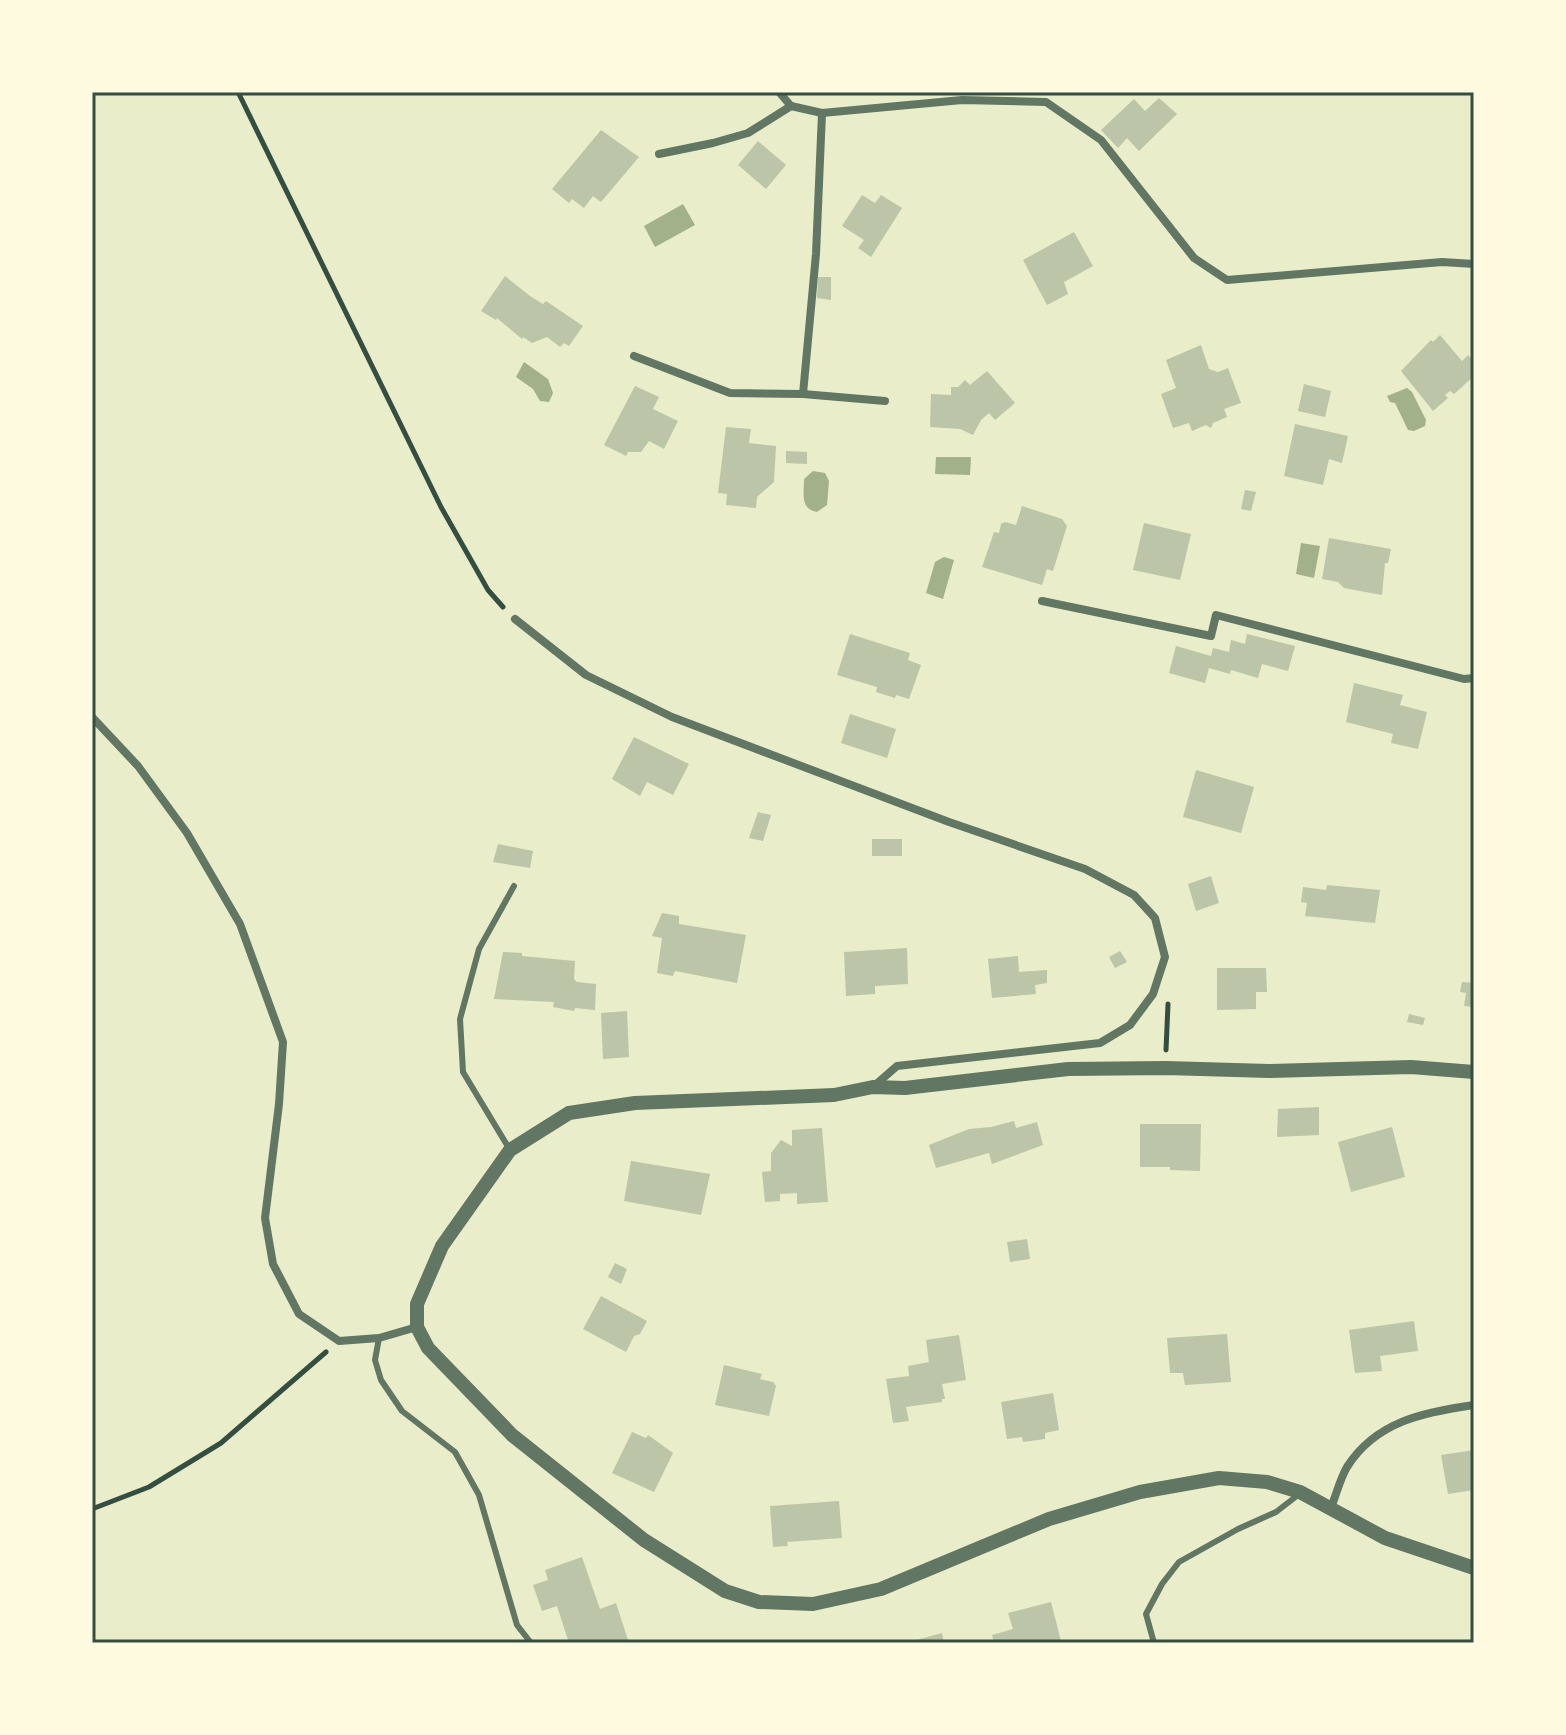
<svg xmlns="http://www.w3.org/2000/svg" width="1566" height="1735" font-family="'Roboto Condensed',sans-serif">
	<rect width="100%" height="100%" fill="#e9edc9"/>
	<!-- water -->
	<g fill="#a3b18a">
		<polygon points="683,204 695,225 655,247 644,226"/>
		<polygon points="524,362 548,379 553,393 549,402 540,401 533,389 516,377"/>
		<polygon points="1407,388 1412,392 1426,420 1425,426 1414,431 1408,430 1395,403 1390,402 1387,396"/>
		<polygon points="936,457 971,457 970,475 935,474"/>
		<path d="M813 471 825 473 829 481 827 505 817 512C800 509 804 494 804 479Z"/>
		<polygon points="1301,543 1320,546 1314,578 1296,574"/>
		<polygon points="944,557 954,560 943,599 926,593 935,562"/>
	</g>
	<!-- building -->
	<g fill="#bcc5a7">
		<polygon points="1159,98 1177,114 1139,151 1127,138 1118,148 1101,130 1134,99 1145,111"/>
		<polygon points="601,130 639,157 601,202 593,196 584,208 572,199 569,203 552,189"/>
		<polygon points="758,141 786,165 766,189 738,165"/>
		<polygon points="862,195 875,203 881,195 902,208 871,257 858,248 864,240 842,226"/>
		<polygon points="1074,232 1093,266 1064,282 1068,294 1047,305 1023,260"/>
		<polygon points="505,276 530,296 543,304 546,301 583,326 569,346 564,343 560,347 547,337 532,343 523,337 522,339 497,318 496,320 481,311"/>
		<polygon points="818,277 831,277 831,300 817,298"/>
		<polygon points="1440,335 1462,361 1468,355 1472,360 1474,358 1474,376 1454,394 1450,391 1445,395 1448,398 1433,411 1401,371 1431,340 1433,342"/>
		<polygon points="1201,345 1209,369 1218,372 1228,368 1241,403 1224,409 1227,417 1213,423 1211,428 1206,425 1192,431 1189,423 1173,428 1161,394 1176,388 1166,360"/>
		<polygon points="987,371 1015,403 995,420 989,413 981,420 973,435 960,429 930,427 931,394 951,395 951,387 958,387 965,380 970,385"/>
		<polygon points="1304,384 1331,391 1325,417 1298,411"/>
		<polygon points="635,386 659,397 653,409 678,421 664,449 649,441 641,452 628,452 626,456 604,445"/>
		<polygon points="1295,424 1348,436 1342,463 1329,459 1323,485 1284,476"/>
		<polygon points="726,427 751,429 749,443 776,446 774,482 757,497 756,508 726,505 727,494 718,493"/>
		<polygon points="786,451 807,452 807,464 786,463"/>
		<polygon points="1245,490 1256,492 1251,511 1241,509"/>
		<polygon points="1022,506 1062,519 1067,526 1053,571 1047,569 1042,585 982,567 994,532 999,533 1001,524 1005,522 1016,525"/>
		<polygon points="1144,523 1191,534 1180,580 1133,570"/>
		<polygon points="1329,538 1391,549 1388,563 1385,563 1382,595 1344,588 1338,582 1322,579"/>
		<polygon points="850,634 910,653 908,660 921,665 909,699 896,695 895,698 876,692 877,687 837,675"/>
		<polygon points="1247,634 1295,646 1288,671 1262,664 1258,678 1231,670 1230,674 1209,668 1205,683 1169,673 1176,646 1211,656 1213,648 1229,652 1231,640 1245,644"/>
		<polygon points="1354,683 1403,695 1400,705 1427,712 1418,749 1391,743 1393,734 1346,722"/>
		<polygon points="850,714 896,729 887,758 841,743"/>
		<polygon points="634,737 689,764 673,795 647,782 640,796 612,779"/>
		<polygon points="1196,770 1254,787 1241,833 1183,817"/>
		<polygon points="758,812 771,815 763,841 749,838"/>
		<rect x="872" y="839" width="30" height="17"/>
		<polygon points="498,844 533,851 530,868 493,862"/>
		<polygon points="1211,876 1219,903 1196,911 1188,884"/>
		<polygon points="1327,885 1380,890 1375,923 1305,916 1307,903 1301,902 1303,887 1326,890"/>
		<polygon points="662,913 679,916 679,924 746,935 737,983 675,971 673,976 657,973 662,938 652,936"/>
		<polygon points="907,948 908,984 875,986 875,994 846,996 844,952"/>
		<polygon points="1120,951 1127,962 1115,968 1109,957"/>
		<polygon points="503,952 522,953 522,956 575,961 574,979 577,982 596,984 595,1010 575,1008 574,1011 553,1007 554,1002 494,999"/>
		<polygon points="1018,956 1019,972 1047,970 1047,983 1035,985 1036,994 992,998 988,959"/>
		<polygon points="1217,968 1266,968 1267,992 1256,992 1256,1009 1217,1010"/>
		<polygon points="1462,982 1474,983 1474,1007 1464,1006 1466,993 1460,992"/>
		<polygon points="627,1011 629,1057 603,1059 601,1013"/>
		<polygon points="1409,1014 1425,1018 1423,1025 1407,1022"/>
		<polygon points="1319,1107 1319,1135 1277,1137 1278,1109"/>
		<polygon points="1014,1121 1016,1128 1037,1122 1043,1145 992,1164 989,1153 936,1168 929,1145 969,1129 991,1127"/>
		<polygon points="1140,1124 1201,1124 1200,1171 1170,1170 1170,1167 1140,1167"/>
		<polygon points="1392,1127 1405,1177 1351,1192 1338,1142"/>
		<polygon points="822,1128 828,1202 797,1204 797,1193 780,1194 780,1201 765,1202 762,1172 771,1171 771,1153 781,1140 792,1146 792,1130"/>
		<polygon points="631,1161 710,1174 701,1215 624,1201"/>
		<polygon points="1027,1239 1030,1259 1010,1262 1007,1242"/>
		<polygon points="615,1263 627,1269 621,1284 608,1277"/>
		<polygon points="601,1296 647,1321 640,1334 634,1336 626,1352 583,1329"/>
		<polygon points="1414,1321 1418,1351 1380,1356 1382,1371 1355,1373 1349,1330"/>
		<polygon points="1227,1334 1231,1382 1185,1385 1183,1373 1170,1373 1167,1338"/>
		<polygon points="959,1335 966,1380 942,1384 945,1399 942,1399 942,1402 906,1407 909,1421 893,1423 886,1379 909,1376 908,1366 929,1362 926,1340"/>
		<polygon points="724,1365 762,1374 760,1379 773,1382 776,1386 769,1416 715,1405"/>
		<polygon points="1053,1393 1059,1430 1045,1433 1045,1439 1023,1442 1022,1437 1007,1439 1001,1402"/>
		<polygon points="632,1432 646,1438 648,1435 673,1453 654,1492 612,1473"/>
		<polygon points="1474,1450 1474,1490 1448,1494 1441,1455"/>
		<polygon points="839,1501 842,1538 787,1542 788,1546 773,1547 770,1506"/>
		<polygon points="582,1557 600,1609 616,1603 629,1643 569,1643 557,1606 542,1611 533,1585 548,1580 545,1570"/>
		<polygon points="1051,1602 1061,1641 1052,1643 994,1643 992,1635 1013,1629 1008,1613"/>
		<polygon points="942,1633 944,1643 909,1643 909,1642"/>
	</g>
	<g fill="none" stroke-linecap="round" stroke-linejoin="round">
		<!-- path -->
		<g stroke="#344e41" stroke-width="5">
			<polyline points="238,92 441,507 488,590 503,607"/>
			<polyline points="1166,1050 1168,1004"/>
			<polyline points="92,1509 149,1487 221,1443 326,1352"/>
		</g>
		<!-- service -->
		<g stroke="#617663" stroke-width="6">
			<polyline points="510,1150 463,1072 460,1019 479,949 514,886"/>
			<polyline points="379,1338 375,1360 381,1380 402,1411 455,1452 479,1495 517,1625 531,1643"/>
			<polyline points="1154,1643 1146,1614 1162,1584 1179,1562 1238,1529 1276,1512 1298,1495"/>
		</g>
		<!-- minor -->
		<g stroke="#617663" stroke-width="8">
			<polyline points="779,92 791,106 822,113 962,100 1046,102 1101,140 1194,258 1227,280 1442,262 1474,264"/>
			<polyline points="659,154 713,143 748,133 791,106"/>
			<polyline points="634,356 730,393 803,394 816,254 822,113"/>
			<polyline points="803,394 885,401"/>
			<polyline points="1042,601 1211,636 1216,615 1464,679 1474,678"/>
			<polyline points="515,619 586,675 672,717 949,822 1085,869 1134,895 1155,918 1165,957 1153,994 1130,1025 1100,1043 897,1066 874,1086"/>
			<polyline points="92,717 138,766 187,833 240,924 283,1042 279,1104 265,1218 273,1264 299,1314 339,1341 379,1338 417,1327"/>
			<path d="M1331 1508C1336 1495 1340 1479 1347 1467 1376 1421 1425 1412 1474 1405"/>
		</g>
		<!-- tertiary -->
		<polyline stroke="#617663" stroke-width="14" points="1474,1072 1411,1067 1269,1071 1166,1068 1068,1069 905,1088 873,1087 834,1095 635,1103 569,1113 510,1150 442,1246 417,1304 417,1327 428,1348 512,1435 644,1540 725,1591 759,1602 813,1604 881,1589 1049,1519 1140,1492 1219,1478 1267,1482 1300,1492 1385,1538 1474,1568"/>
	</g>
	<!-- border -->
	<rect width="1566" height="1735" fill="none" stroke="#fefae0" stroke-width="188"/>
	<rect x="94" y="94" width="1378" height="1547" fill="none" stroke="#344e41" stroke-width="3"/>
</svg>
